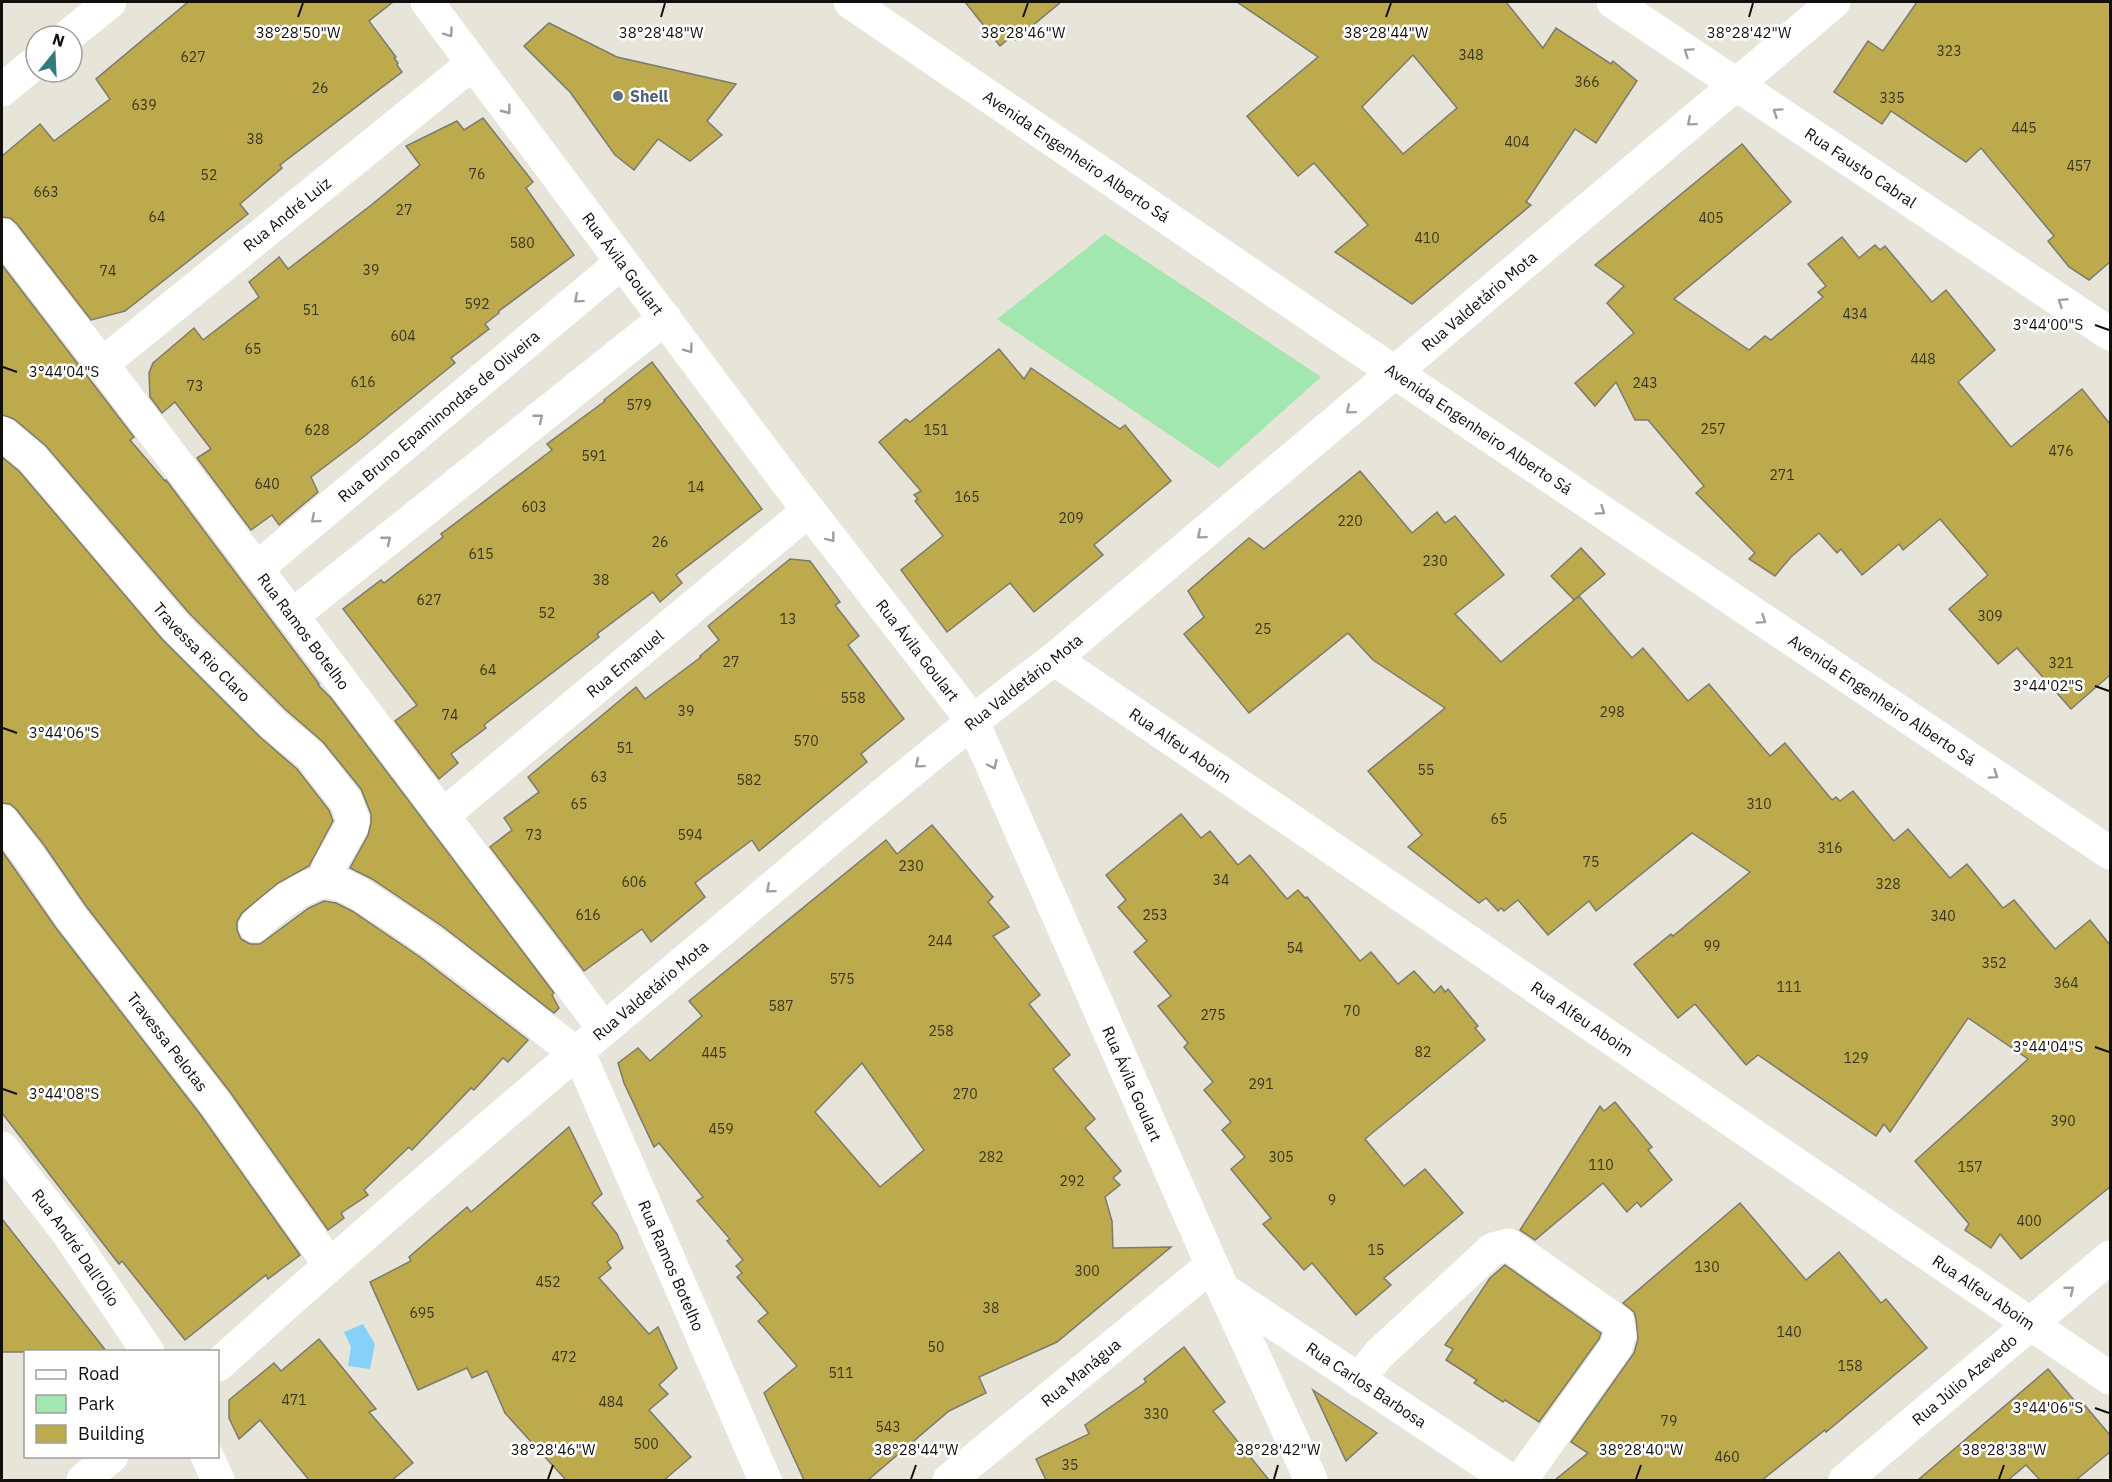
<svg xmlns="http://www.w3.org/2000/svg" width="2112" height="1482" font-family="'IBM Plex Sans',sans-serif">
	<rect width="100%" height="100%" fill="#e7e5d9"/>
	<!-- green -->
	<polygon fill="#a2e6b0" points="1105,234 1321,377 1219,468 997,319"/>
	<!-- water -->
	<polygon fill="#87d1f9" points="363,1324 375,1344 370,1369 348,1366 351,1347 344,1332"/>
	<!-- building -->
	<g fill="#bdaa4d" stroke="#7c7a6f" stroke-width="1.5" fill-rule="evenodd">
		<polygon points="188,2 393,2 369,21 396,57 394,58 398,63 397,65 402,72 280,165 282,168 240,204 248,214 125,311 91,320 17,224 10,218 2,217 2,156 40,124 54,141 110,99 96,79"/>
		<polygon points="965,2 1061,2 1015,40 1012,36 1000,46"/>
		<path d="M1237 2H1506L1543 48 1556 28 1611 64 1613 61 1637 81 1596 143 1575 129 1526 202 1531 205 1412 304 1335 252 1368 225 1314 163 1298 176 1247 116 1318 57ZM1413 55 1457 108 1403 154 1362 107Z"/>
		<polygon points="1917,2 2110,2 2110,262 2089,280 2069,267 2048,241 2054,236 1981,148 1966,162 1891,111 1882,124 1834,92 1868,41 1883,51"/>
		<polygon points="549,23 617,57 736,84 707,121 722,135 690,161 658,139 634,170 615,155 570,92 524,46"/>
		<polygon points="483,118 533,182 526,188 574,255 499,311 499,313 485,324 489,329 451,358 455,363 356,443 311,477 318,492 279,525 272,515 251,530 197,458 211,449 175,402 162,413 150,397 149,373 153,363 194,328 203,340 259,297 249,282 278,258 279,257 288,269 370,206 420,165 406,146 457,121 464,130"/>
		<polygon points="1742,144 1791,202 1674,299 1749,350 1765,336 1771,340 1823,297 1818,292 1826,286 1808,264 1842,237 1859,258 1875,245 1880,250 1885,246 1932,302 1946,290 1995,350 1958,382 2011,447 2082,389 2110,424 2110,675 2071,709 2017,648 1998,664 1949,609 1988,575 1940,519 1903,550 1899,544 1862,575 1841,549 1837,553 1819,533 1791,557 1775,576 1749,559 1755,553 1696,493 1704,486 1648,420 1635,420 1616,382 1595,406 1575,383 1634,333 1607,303 1624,286 1595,265"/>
		<polygon points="2,265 134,437 130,440 165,481 166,480 319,684 318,685 331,698 554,993 552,995 559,1008 554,1013 442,926 372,879 350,868 368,835 371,823 371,814 361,789 323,742 286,710 189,613 46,446 14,419 2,415"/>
		<polygon points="999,349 1024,379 1031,368 1120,429 1125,425 1171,481 1094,545 1103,555 1034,612 1010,583 947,632 901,570 943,536 915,501 918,499 914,495 921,491 879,442 906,419 910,422"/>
		<polygon points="652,362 762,509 676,575 682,583 660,602 653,592 597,634 599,637 484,725 486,728 451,754 458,763 439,779 395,721 417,705 343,609 381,580 384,583 443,537 441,534 552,450 547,444 605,401 604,400"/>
		<polygon points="2,457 19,471 162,639 260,737 297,769 329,810 333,821 309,866 278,883 242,913 237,922 237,930 241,939 250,944 260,944 309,908 324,901 336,903 352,911 420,957 528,1040 508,1062 503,1058 474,1090 471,1088 412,1150 409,1147 364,1190 368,1195 341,1213 344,1218 328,1230 230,1092 86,906 44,845 16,809 10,804 2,803"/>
		<polygon points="1360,471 1412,533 1437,512 1445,523 1455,516 1504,575 1455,614 1501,662 1579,596 1632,658 1643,648 1688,701 1709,684 1770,756 1785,743 1832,800 1836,797 1840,801 1853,791 1894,841 1908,829 1950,878 1967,864 2003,908 2014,900 2055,949 2090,920 2110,945 2110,1187 2021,1259 2000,1234 1991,1248 1965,1230 1969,1224 1915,1161 2028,1059 1968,1018 1890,1132 1884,1124 1876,1136 1758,1055 1746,1065 1695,1004 1678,1018 1634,964 1671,934 1673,936 1750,872 1692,833 1596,911 1589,901 1548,935 1518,900 1504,911 1501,908 1498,911 1486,898 1479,903 1408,847 1422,835 1368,771 1445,708 1373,660 1348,633 1249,713 1184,634 1204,617 1188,591 1249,538 1264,549"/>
		<polygon points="1581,548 1605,574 1574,600 1551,576"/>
		<polygon points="790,559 810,561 840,602 835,605 859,636 848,645 904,719 861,754 867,762 759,851 752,840 695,883 705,897 651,942 642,929 584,971 490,847 512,830 504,818 539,792 528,777 636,687 645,699 701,657 700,656 719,640 708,626"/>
		<polygon points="1181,814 1201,838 1210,831 1238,865 1250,855 1287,899 1298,890 1305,898 1307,897 1360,961 1371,952 1398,984 1414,971 1434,993 1441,986 1445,992 1448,989 1478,1026 1475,1028 1485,1040 1365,1139 1404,1186 1425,1169 1463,1213 1384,1278 1391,1285 1356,1315 1312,1263 1304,1270 1263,1224 1271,1218 1231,1169 1245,1157 1222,1130 1231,1122 1204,1090 1213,1082 1184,1047 1188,1043 1158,1006 1171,996 1134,952 1147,941 1118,907 1126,900 1106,875"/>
		<path d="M932 825 993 897 988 902 1009 927 993 936 1040 995 1029 1004 1070 1055 1053 1069 1095 1119 1085 1128 1121 1171 1113 1178 1120 1185 1105 1197 1112 1221 1113 1248 1171 1247 1057 1342 979 1377 986 1393 949 1411 868 1480H804L764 1393 797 1366 758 1321 768 1313 737 1277 742 1273 736 1266 743 1260 727 1241 730 1239 697 1201 703 1197 659 1143 654 1147 624 1083 618 1063 638 1048 650 1061 702 1016 689 1001 886 840 897 854ZM862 1063 924 1150 880 1187 815 1112Z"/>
		<polygon points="2,851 56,928 200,1114 300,1255 268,1279 266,1275 185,1340 122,1261 119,1264 2,1113"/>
		<polygon points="1615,1102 1652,1147 1648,1150 1672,1180 1641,1207 1637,1202 1627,1212 1603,1183 1535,1240 1520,1230 1600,1106 1604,1111"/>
		<polygon points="569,1127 602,1194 592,1203 617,1234 623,1248 607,1262 611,1268 599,1278 649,1334 658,1327 677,1368 659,1385 668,1394 649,1410 691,1457 664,1480 566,1480 505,1413 487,1371 472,1378 467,1368 418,1390 370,1282 411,1261 409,1257 467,1207 471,1212"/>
		<polygon points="1740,1203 1806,1280 1839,1252 1881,1303 1886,1299 1927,1348 1826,1432 1825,1430 1762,1480 1555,1480 1588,1453 1571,1442 1634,1353 1638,1339 1636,1319 1634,1312 1623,1303"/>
		<polygon points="2,1219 107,1352 2,1352"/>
		<polygon points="1505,1265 1601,1333 1599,1339 1539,1422 1505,1400 1503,1402 1474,1383 1477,1380 1446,1360 1453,1349 1445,1345 1490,1278"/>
		<polygon points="319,1339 376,1409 369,1412 413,1463 392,1480 309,1480 260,1420 239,1439 229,1418 229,1400 274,1363 281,1371"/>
		<polygon points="1184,1347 1225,1402 1213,1411 1269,1480 1046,1480 1036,1459 1089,1434 1085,1425 1146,1382 1144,1379"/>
		<polygon points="2048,1369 2078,1405 2082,1402 2110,1435 2110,1452 2076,1480 2040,1480 2026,1465 2008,1480 1918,1480"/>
		<polygon points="1313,1390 1377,1433 1346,1461"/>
	</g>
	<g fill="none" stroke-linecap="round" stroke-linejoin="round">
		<!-- minor -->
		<g stroke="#fff" stroke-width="33">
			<path id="s1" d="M427 2 789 485 972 720 1212 1265 1311 1480"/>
			<path id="s2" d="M1613 2 2110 334"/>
			<path id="s3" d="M2 235 102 364 604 1029"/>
			<path id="s4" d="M102 364 472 64"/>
			<path id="s5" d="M2 433 32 458 175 626 273 724 311 756 346 801 353 820 352 826 328 868 326 881"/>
			<path id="s6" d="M256 569 622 262"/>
			<polyline points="292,616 665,318"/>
			<path id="s7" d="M1054 659 2110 1378"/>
			<path id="s8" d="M442 816 809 510"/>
			<path id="s9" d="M2 821 29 856 71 917 215 1103 329 1264"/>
			<path d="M255 926C268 912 308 880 328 882 348 884 364 897 381 908 449 951 511 1003 574 1052"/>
			<path id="s10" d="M578 1051 765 1480"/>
			<path id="s11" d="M2 1148 65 1229 148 1352"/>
			<path id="s12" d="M1224 1290 1510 1480"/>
			<path id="s13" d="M218 1365C378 1220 543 1080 709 941 823 845 935 748 1054 659L1834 2"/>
			<polyline points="1358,1380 1379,1354 1493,1249 1509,1245 1618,1322 1620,1334 1616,1347 1521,1480"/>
			<polyline points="207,1456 218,1480"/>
			<polyline points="83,1480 112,1456"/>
			<path id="s14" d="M949 1480 1212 1265"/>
			<path id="s15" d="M1845 1480 2110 1257"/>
		</g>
		<!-- primary -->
		<g stroke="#fff" stroke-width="33">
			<path id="s16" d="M850 2 1351 343 2110 853"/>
			<polyline points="68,36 110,2"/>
			<polyline points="2,90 36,62"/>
		</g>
	</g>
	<!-- one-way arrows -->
	<defs><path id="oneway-chevron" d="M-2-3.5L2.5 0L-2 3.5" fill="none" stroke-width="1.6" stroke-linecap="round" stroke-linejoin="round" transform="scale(1.5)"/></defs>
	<g stroke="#9f9f9d">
		<use href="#oneway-chevron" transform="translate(449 33) rotate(54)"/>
		<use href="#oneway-chevron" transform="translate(1688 52) rotate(-146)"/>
		<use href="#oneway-chevron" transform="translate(507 110) rotate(53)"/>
		<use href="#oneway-chevron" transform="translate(1777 112) rotate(-146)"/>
		<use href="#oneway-chevron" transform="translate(1691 122) rotate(140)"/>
		<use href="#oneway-chevron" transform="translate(578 299) rotate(140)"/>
		<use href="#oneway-chevron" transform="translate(2062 302) rotate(-146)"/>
		<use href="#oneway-chevron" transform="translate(689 349) rotate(54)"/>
		<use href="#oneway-chevron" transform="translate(1350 410) rotate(140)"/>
		<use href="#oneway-chevron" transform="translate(539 418) rotate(-39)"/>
		<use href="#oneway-chevron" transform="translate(1601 511) rotate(34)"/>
		<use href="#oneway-chevron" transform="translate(315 519) rotate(140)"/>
		<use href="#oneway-chevron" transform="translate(1201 535) rotate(140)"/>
		<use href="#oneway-chevron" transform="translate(831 538) rotate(52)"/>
		<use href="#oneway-chevron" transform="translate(387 540) rotate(-39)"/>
		<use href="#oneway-chevron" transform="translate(1762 620) rotate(34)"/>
		<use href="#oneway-chevron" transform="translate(919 764) rotate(140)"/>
		<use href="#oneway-chevron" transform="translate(993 765) rotate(65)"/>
		<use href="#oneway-chevron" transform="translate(1994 775) rotate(34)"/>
		<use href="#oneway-chevron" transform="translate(770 889) rotate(140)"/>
		<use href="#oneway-chevron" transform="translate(2070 1290) rotate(-39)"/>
	</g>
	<!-- ticks -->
	<path fill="none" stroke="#100f0b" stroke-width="2" d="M298 17 303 3M661 17 665 3M1023 17 1028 3M1386 17 1391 3M1749 17 1753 3M2095 325 2109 330M3 367 17 372M2095 686 2109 691M3 728 17 733M2095 1047 2109 1052M3 1089 17 1094M2095 1408 2109 1413M548 1479 553 1465M911 1479 916 1465M1274 1479 1278 1465M1636 1479 1641 1465M1999 1479 2004 1465"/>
	<!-- markers -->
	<circle fill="#5c6f8a" stroke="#fff" stroke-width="2" cx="618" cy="96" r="6"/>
	<g text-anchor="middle" stroke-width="5" stroke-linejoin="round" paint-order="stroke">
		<!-- number labels -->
		<g font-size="14" fill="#3b361c">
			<text x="1949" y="56">323</text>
			<text x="1471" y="60">348</text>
			<text x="193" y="62">627</text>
			<text x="1587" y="87">366</text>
			<text x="320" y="93">26</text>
			<text x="1892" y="103">335</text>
			<text x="144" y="110">639</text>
			<text x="2024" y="133">445</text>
			<text x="255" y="144">38</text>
			<text x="1517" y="147">404</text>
			<text x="2079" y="171">457</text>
			<text x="477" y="179">76</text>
			<text x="209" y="180">52</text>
			<text x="46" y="197">663</text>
			<text x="404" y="215">27</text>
			<text x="157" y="222">64</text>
			<text x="1711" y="223">405</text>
			<text x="1427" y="243">410</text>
			<text x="522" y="248">580</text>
			<text x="371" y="275">39</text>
			<text x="108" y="276">74</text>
			<text x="477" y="309">592</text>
			<text x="311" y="315">51</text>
			<text x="1855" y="319">434</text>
			<text x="403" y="341">604</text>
			<text x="253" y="354">65</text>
			<text x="1923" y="364">448</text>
			<text x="363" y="387">616</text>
			<text x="1645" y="388">243</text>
			<text x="195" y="391">73</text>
			<text x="639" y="410">579</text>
			<text x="1713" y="434">257</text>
			<text x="317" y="435">628</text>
			<text x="936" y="435">151</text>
			<text x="2061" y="456">476</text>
			<text x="594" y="461">591</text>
			<text x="1782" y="480">271</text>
			<text x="267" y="489">640</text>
			<text x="696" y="492">14</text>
			<text x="967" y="502">165</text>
			<text x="534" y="512">603</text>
			<text x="1071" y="523">209</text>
			<text x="1350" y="526">220</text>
			<text x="660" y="547">26</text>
			<text x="481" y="559">615</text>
			<text x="1435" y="566">230</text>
			<text x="601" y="585">38</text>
			<text x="429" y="605">627</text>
			<text x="547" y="618">52</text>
			<text x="1990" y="621">309</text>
			<text x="788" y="624">13</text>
			<text x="1263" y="634">25</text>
			<text x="731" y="667">27</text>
			<text x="2061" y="668">321</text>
			<text x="488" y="675">64</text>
			<text x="853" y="703">558</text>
			<text x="686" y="716">39</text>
			<text x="1612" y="717">298</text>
			<text x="450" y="720">74</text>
			<text x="806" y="746">570</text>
			<text x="625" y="753">51</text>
			<text x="1426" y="775">55</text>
			<text x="599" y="782">63</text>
			<text x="749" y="785">582</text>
			<text x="579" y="809">65</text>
			<text x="1759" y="809">310</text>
			<text x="1499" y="824">65</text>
			<text x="534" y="840">73</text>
			<text x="690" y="840">594</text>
			<text x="1830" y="853">316</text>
			<text x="1591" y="867">75</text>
			<text x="911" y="871">230</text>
			<text x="1221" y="885">34</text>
			<text x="634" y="887">606</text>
			<text x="1888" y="889">328</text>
			<text x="588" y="920">616</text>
			<text x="1155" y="920">253</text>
			<text x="1943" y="921">340</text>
			<text x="940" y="946">244</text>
			<text x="1712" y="951">99</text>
			<text x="1295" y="953">54</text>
			<text x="1994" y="968">352</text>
			<text x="842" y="984">575</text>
			<text x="2066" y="988">364</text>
			<text x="1789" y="992">111</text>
			<text x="781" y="1011">587</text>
			<text x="1352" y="1016">70</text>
			<text x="1213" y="1020">275</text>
			<text x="941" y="1036">258</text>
			<text x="1423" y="1057">82</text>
			<text x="714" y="1058">445</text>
			<text x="1856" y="1063">129</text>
			<text x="1261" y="1089">291</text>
			<text x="965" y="1099">270</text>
			<text x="2063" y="1126">390</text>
			<text x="721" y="1134">459</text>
			<text x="991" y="1162">282</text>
			<text x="1281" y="1162">305</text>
			<text x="1601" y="1170">110</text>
			<text x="1970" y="1172">157</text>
			<text x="1072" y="1186">292</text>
			<text x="1332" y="1205">9</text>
			<text x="2029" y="1226">400</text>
			<text x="1376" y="1255">15</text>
			<text x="1707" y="1272">130</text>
			<text x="1087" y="1276">300</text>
			<text x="548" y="1287">452</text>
			<text x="991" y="1313">38</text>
			<text x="422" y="1318">695</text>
			<text x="1789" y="1337">140</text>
			<text x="936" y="1352">50</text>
			<text x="564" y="1362">472</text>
			<text x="1850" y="1371">158</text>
			<text x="841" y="1378">511</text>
			<text x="294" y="1405">471</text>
			<text x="611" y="1407">484</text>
			<text x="1156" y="1419">330</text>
			<text x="1669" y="1426">79</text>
			<text x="888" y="1432">543</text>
			<text x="646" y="1449">500</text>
			<text x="1727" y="1462">460</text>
			<text x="1070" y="1470">35</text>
		</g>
		<!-- service labels -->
		<g font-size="16" font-weight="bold" fill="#4e5e75" stroke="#fff" text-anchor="start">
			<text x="630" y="102">Shell</text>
		</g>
		<!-- street labels -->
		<g font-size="16" fill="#100f0b" stroke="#fff">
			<text dy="6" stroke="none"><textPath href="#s16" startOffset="274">Avenida Engenheiro Alberto Sá</textPath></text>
			<text dy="6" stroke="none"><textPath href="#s2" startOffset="298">Rua Fausto Cabral</textPath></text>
			<text dy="6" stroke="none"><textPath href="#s4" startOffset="238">Rua André Luiz</textPath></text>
			<text dy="6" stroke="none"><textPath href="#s1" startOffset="327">Rua Ávila Goulart</textPath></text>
			<text dy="6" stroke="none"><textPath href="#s13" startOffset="1650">Rua Valdetário Mota</textPath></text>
			<text dy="6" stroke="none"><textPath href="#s6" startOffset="238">Rua Bruno Epaminondas de Oliveira</textPath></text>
			<text dy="6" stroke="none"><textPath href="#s16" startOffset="760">Avenida Engenheiro Alberto Sá</textPath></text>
			<text dy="6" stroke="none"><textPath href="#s3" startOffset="498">Rua Ramos Botelho</textPath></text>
			<text dy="6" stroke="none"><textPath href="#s1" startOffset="813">Rua Ávila Goulart</textPath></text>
			<text dy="6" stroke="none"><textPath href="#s5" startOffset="297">Travessa Rio Claro</textPath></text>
			<text dy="6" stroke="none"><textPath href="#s8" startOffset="238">Rua Emanuel</textPath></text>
			<text dy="6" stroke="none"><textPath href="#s13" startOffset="1056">Rua Valdetário Mota</textPath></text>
			<text dy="6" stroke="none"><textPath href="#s16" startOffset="1246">Avenida Engenheiro Alberto Sá</textPath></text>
			<text dy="6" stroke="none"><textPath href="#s7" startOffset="153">Rua Alfeu Aboim</textPath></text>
			<text dy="6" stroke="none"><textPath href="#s13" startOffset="572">Rua Valdetário Mota</textPath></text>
			<text dy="6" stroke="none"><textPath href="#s7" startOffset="639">Rua Alfeu Aboim</textPath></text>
			<text dy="6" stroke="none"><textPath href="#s9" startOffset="276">Travessa Pelotas</textPath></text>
			<text dy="6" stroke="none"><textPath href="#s1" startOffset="1299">Rua Ávila Goulart</textPath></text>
			<text dy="6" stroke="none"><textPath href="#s11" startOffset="124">Rua André Dall'Olio</textPath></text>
			<text dy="6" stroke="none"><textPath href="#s10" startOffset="234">Rua Ramos Botelho</textPath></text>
			<text dy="6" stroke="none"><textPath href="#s7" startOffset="1125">Rua Alfeu Aboim</textPath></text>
			<text dy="6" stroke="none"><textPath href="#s14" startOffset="170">Rua Manágua</textPath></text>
			<text dy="6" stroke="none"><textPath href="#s15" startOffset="156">Rua Júlio Azevedo</textPath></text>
			<text dy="6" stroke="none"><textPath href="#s12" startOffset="171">Rua Carlos Barbosa</textPath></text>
		</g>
	</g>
	<g font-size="15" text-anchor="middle" fill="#100f0b" stroke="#fff" stroke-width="5" stroke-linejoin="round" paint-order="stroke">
		<text x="298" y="38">38°28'50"W</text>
		<text x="661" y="38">38°28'48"W</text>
		<text x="1023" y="38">38°28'46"W</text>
		<text x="1386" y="38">38°28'44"W</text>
		<text x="1749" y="38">38°28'42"W</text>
		<text x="2048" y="330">3°44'00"S</text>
		<text x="64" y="377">3°44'04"S</text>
		<text x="2048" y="691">3°44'02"S</text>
		<text x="64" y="738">3°44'06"S</text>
		<text x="2048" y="1052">3°44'04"S</text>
		<text x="64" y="1099">3°44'08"S</text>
		<text x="2048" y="1413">3°44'06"S</text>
		<text x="553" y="1455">38°28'46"W</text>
		<text x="916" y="1455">38°28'44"W</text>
		<text x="1278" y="1455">38°28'42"W</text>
		<text x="1641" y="1455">38°28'40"W</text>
		<text x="2004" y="1455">38°28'38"W</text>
	</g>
	<!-- border -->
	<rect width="2112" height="1482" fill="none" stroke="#100f0b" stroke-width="6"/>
	<!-- legend -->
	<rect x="24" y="1350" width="195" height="108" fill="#ffffff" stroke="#9f9f9d" stroke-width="1.5"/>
	<rect x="36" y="1370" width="30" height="9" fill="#ffffff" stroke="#9f9f9d" stroke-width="1.5"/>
	<text x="78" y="1380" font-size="18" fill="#100f0b">Road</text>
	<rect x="36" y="1395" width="30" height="18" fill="#a2e6b0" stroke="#9f9f9d" stroke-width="1.5"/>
	<text x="78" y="1410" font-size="18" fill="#100f0b">Park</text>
	<rect x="36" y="1425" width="30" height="18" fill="#bdaa4d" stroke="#9f9f9d" stroke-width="1.5"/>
	<text x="78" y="1440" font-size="18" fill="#100f0b">Building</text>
	<!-- north arrow -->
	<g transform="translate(54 54) rotate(18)"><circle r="28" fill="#ffffff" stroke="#9f9f9d" stroke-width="1.5"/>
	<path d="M0-4.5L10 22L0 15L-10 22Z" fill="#327b7d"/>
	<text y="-9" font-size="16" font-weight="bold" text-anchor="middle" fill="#100f0b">N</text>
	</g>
</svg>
